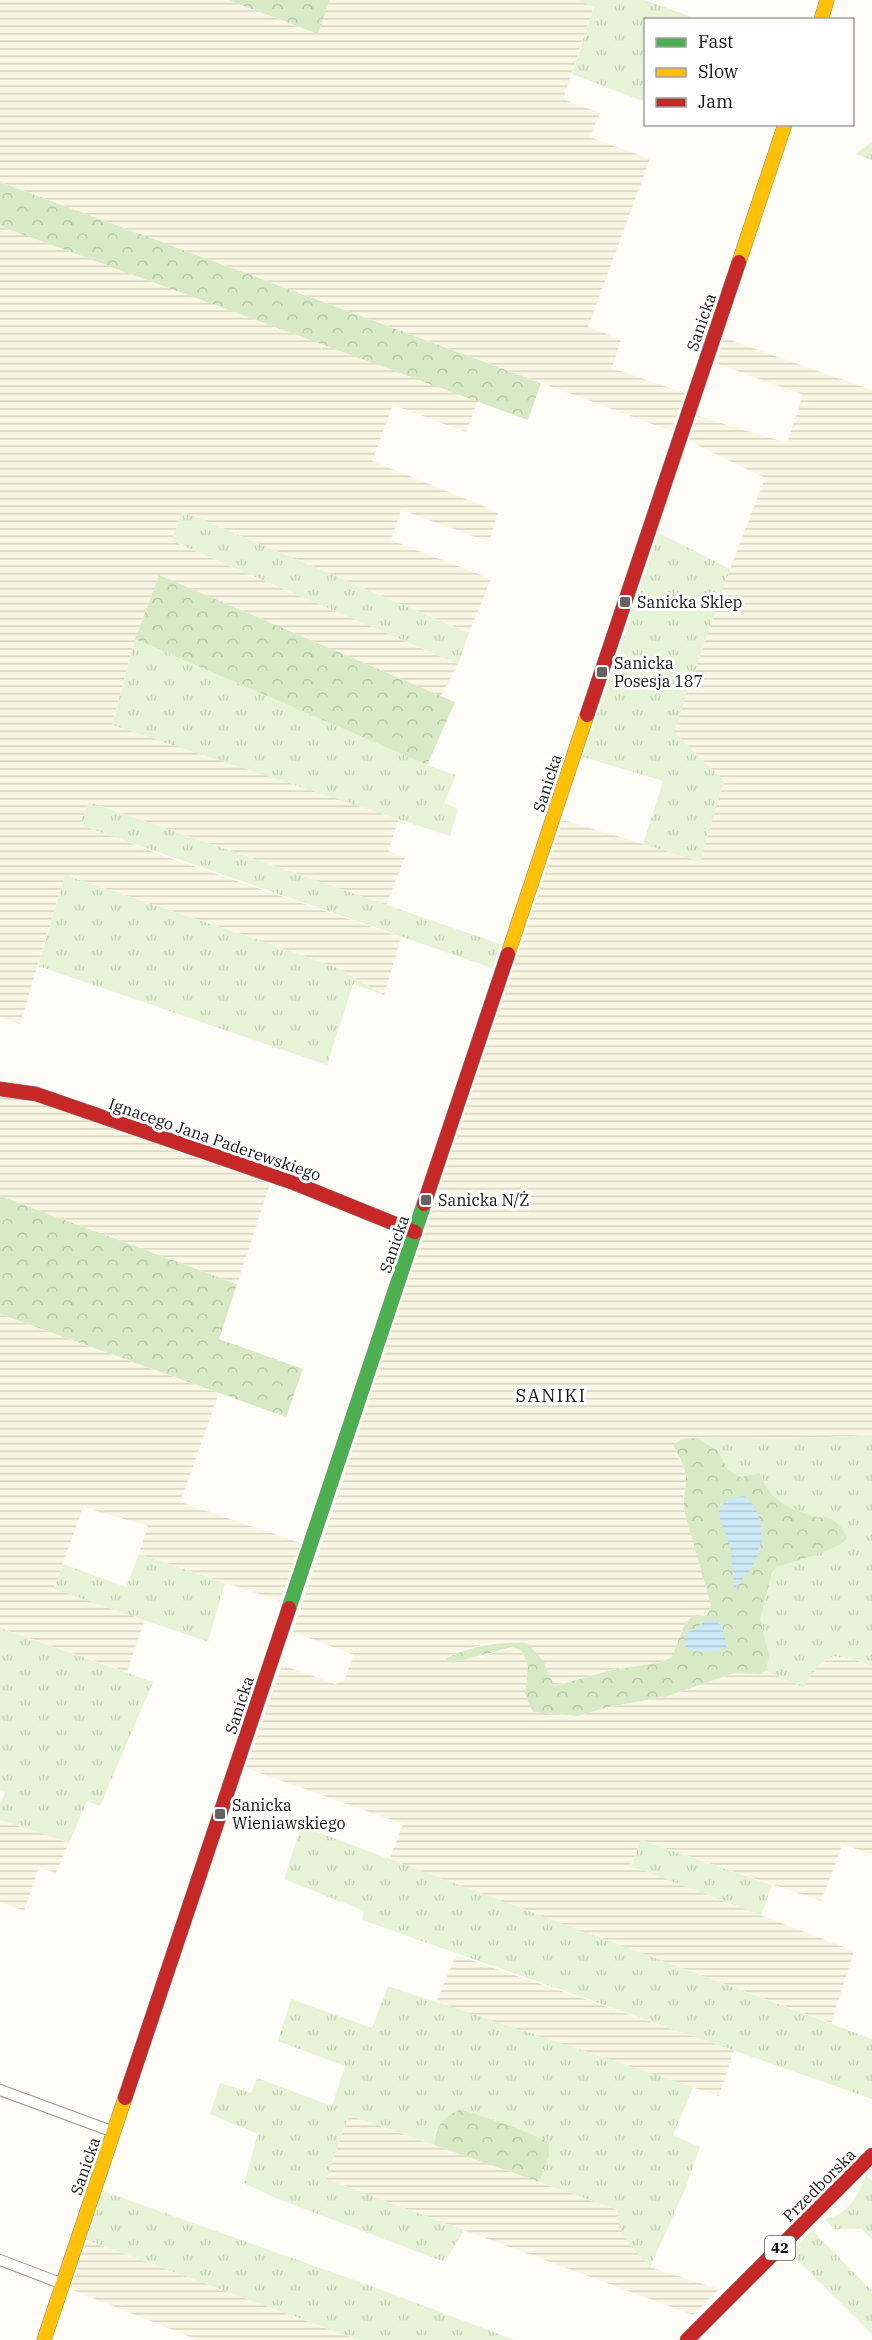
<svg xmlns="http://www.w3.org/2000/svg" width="872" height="2340" font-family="'IBM Plex Serif',serif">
	<defs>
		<pattern id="farmland-rules" width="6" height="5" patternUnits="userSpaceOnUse" patternTransform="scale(1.5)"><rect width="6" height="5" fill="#f9f7e4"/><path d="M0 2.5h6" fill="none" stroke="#d4d3c3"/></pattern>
		<pattern id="grass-tufts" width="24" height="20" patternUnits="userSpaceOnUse" patternTransform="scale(1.5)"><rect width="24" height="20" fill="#e7f3d7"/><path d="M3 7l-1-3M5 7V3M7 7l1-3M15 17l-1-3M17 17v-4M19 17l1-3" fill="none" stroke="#c5cfb8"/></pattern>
		<pattern id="forest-crowns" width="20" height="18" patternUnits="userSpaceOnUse" patternTransform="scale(1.5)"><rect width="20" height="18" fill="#d8eac5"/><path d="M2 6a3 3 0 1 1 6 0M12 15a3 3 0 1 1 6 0" fill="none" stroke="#b8c8a8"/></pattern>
		<pattern id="water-rules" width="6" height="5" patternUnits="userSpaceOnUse" patternTransform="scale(1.5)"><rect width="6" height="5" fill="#cde8f7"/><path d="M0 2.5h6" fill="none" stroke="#afc6d3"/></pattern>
	</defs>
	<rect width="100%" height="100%" fill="#fdfcf7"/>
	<!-- farmland -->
	<g fill="url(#farmland-rules)">
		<polygon points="0,0 228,0 318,34 330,0 577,0 594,6 563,99 600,113 590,137 650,159 588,327 621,339 612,368 685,393 671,431 0,182"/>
		<polygon points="0,226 478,401 466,432 393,405 372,461 498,512 489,542 401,510 391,540 491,579 469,633 182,511 172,541 458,664 441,696 159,575 135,639 112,724 399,819 388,851 405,857 386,905 90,802 81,824 167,857 401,937 384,995 340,969 273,945 65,875 20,1024 0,1017"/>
		<polygon points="724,338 872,390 872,1435 784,1439 681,1439 673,1445 685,1470 686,1481 683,1499 685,1514 711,1605 707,1615 691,1617 683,1628 672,1657 658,1663 616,1669 553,1686 544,1662 515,1643 481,1645 465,1649 478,1658 512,1647 522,1651 528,1666 525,1694 533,1712 578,1716 609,1707 668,1696 734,1673 761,1674 766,1671 803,1686 817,1667 833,1656 853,1659 872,1666 872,1855 843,1844 821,1901 641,1840 631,1865 854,1951 831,2023 389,1861 403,1824 246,1768 282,1665 335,1684 344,1681 354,1655 293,1632 389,1339 563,820 700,861 724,781 673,732 730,569 765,478 689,441 698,416 787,443 803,395 716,363"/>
		<polygon points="0,1093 26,1098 270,1184 237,1284 0,1196"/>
		<polygon points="0,1314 219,1393 180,1502 301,1543 280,1601 139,1554 148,1526 83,1507 54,1589 145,1619 127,1672 0,1628"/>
		<polygon points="0,1820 69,1843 56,1873 39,1867 24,1911 0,1902"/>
		<polygon points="456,1955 734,2050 719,2096 436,2003"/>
		<polygon points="349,2115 618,2210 650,2267 719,2289 693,2315 326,2179"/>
		<polygon points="87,2240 359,2340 198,2340 70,2289"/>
	</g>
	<!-- grass -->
	<g fill="url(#grass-tufts)">
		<polygon points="577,0 645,0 697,19 646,20 645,102 572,74 594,7"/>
		<polygon points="872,142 872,160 855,154"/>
		<polygon points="182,511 469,633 458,664 172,541"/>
		<polygon points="659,533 730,569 674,732 724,781 700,862 643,844 663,781 583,757"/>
		<polygon points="135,639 427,765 456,775 444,803 458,809 450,836 112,725"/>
		<polygon points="89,802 500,944 492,968 80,825"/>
		<polygon points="65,875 273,945 340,969 384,995 353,984 327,1065 38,966"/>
		<path d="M872 1435V1666L853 1659 833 1656 817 1667 803 1687 766 1671C770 1647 762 1641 760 1620 759 1608 769 1576 777 1567L839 1545 847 1538 832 1519C801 1516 770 1504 760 1473L741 1477 728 1470 718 1451 698 1438 784 1439Z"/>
		<polygon points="139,1554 225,1583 208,1642 54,1589 63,1564 126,1587"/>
		<polygon points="0,1628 153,1682 100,1806 87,1801 69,1843 0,1820 0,1804 5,1792 0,1790"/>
		<polygon points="301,1826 872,2039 872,2099 362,1920 364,1911 284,1879"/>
		<polygon points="641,1840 772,1885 761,1915 631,1866"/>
		<path d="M388 1986 693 2087 673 2135 700 2147 686 2187 650 2267C636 2251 615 2233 618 2210L539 2182 549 2156V2142L517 2128 461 2109 435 2130 434 2145 349 2115 326 2179 464 2230 445 2262 278 2199 244 2183 258 2134 210 2114 220 2083 251 2093 257 2078 332 2106 345 2066 278 2041 291 1999 372 2028Z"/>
		<path d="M866 2175 872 2181V2239L862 2229H834L825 2219C849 2214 858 2196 866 2175Z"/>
		<polygon points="103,2191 371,2286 515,2340 359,2340 87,2240"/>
		<polygon points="812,2230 872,2291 872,2334 791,2254"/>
	</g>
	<!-- forest -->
	<g fill="url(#forest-crowns)">
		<polygon points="228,0 330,0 318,34"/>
		<polygon points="0,182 541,383 528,420 0,226"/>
		<polygon points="159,575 455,702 427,765 135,639"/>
		<polygon points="0,1196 237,1284 219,1339 303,1369 286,1417 0,1314"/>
		<path d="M698 1438 718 1451 728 1470 741 1477 760 1473C768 1499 791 1511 818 1517 822 1518 828 1517 832 1519 839 1523 844 1531 847 1538L840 1545 815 1555 777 1567 772 1573 760 1619 769 1656 766 1671 761 1674 734 1673 668 1696 609 1707 578 1716 533 1712 525 1694 528 1666 522 1651 512 1647 452 1663 445 1659C472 1645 496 1642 527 1643L544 1662 554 1686 616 1669 658 1663 672 1657 683 1628 691 1617 707 1615 711 1605 685 1514C682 1498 686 1492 686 1478 685 1466 679 1456 673 1445L681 1439Z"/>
		<path d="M461 2109 517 2128 549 2142V2156L539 2182 434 2145C436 2124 443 2118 461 2109Z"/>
	</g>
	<!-- water -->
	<g fill="url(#water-rules)">
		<path d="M744 1496C766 1511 765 1547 751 1568 746 1576 739 1582 734 1591L731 1550 718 1513 726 1499Z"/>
		<path d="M715 1619 722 1627 727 1647C715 1652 695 1655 685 1646L687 1633 705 1622Z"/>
	</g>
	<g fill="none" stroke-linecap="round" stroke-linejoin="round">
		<!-- street casing -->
		<g stroke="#979795" stroke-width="12">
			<g id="street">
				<polyline points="0,2090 114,2132"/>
				<polyline points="0,2260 63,2284"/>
			</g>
		</g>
		<!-- fast casing -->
		<g stroke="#8e8d8b" stroke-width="15">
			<polyline id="fast" points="289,1608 424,1204"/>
		</g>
		<!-- slow casing -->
		<g stroke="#8e8d8b" stroke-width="15">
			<g id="slow">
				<polyline points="821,20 827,0"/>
				<polyline points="739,262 785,124"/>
				<polyline points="508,954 587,715"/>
				<polyline points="44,2340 125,2098"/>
			</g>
		</g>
		<!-- jam casing -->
		<g stroke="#8e8d8b" stroke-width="15">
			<g id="jam">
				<polyline points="587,715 739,262"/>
				<polyline points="0,1089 36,1094 294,1183 415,1232"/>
				<polyline points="424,1204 508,954"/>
				<polyline points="125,2098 289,1608"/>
				<polyline points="687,2340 872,2155"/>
			</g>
		</g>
		<!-- street -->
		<use href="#street" stroke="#fffffe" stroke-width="10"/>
		<!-- fast -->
		<use href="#fast" stroke="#4caf50" stroke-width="14"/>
		<!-- slow -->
		<use href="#slow" stroke="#ffc107" stroke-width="14"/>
		<!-- jam -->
		<use href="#jam" stroke="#c62828" stroke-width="14"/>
	</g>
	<!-- markers -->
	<g fill="#646362" stroke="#fff" stroke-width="2">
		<rect x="619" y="596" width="12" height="12" rx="3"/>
		<rect x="596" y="666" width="12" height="12" rx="3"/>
		<rect x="420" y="1194" width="12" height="12" rx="3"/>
		<rect x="214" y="1808" width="12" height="12" rx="3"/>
	</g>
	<g text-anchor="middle" stroke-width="6" stroke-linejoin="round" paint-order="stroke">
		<!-- shield labels -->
		<rect fill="#fff" stroke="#585858" stroke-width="1.5" x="765" y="2236" width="30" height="24" rx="4.5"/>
		<g font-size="15" font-weight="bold" fill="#111">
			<text x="780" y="2253">42</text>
		</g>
		<!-- street labels -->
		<g font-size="16" fill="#111" stroke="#fff">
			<text transform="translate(701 322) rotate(-71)" y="6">Sanicka</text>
			<text transform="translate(547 783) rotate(-72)" y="6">Sanicka</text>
			<text transform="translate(215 1139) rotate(19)" y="6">Ignacego Jana Paderewskiego</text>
			<text transform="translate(394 1244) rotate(-71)" y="6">Sanicka</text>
			<text transform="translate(239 1705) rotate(-72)" y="6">Sanicka</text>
			<text transform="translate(85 2166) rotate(-71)" y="6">Sanicka</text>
			<text transform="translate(819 2185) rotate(-45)" y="6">Przedborska</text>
		</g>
		<!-- poi labels -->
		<g font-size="16" fill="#111" stroke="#fff" text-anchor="start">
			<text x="637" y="608">Sanicka Sklep</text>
			<text x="614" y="669">Sanicka<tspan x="614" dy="18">Posesja 187</tspan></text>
			<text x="438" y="1206">Sanicka N/Ż</text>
			<text x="232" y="1811">Sanicka<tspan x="232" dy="18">Wieniawskiego</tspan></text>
		</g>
		<!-- neighbourhood labels -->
		<g font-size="18" letter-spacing="1.5" fill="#111" stroke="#fff">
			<text x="551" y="1402">SANIKI</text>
		</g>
	</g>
	<!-- legend -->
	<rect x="644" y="18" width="210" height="108" fill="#ffffff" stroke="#a0a0a0" stroke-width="1.5"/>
	<rect x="656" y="38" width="30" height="9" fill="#4caf50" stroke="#a0a0a0" stroke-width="1.5"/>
	<text x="698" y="48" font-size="18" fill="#111111">Fast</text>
	<rect x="656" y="68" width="30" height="9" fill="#ffc107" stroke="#a0a0a0" stroke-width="1.5"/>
	<text x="698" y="78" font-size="18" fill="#111111">Slow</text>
	<rect x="656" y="98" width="30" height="9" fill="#c62828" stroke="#a0a0a0" stroke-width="1.5"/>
	<text x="698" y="108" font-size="18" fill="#111111">Jam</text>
</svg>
